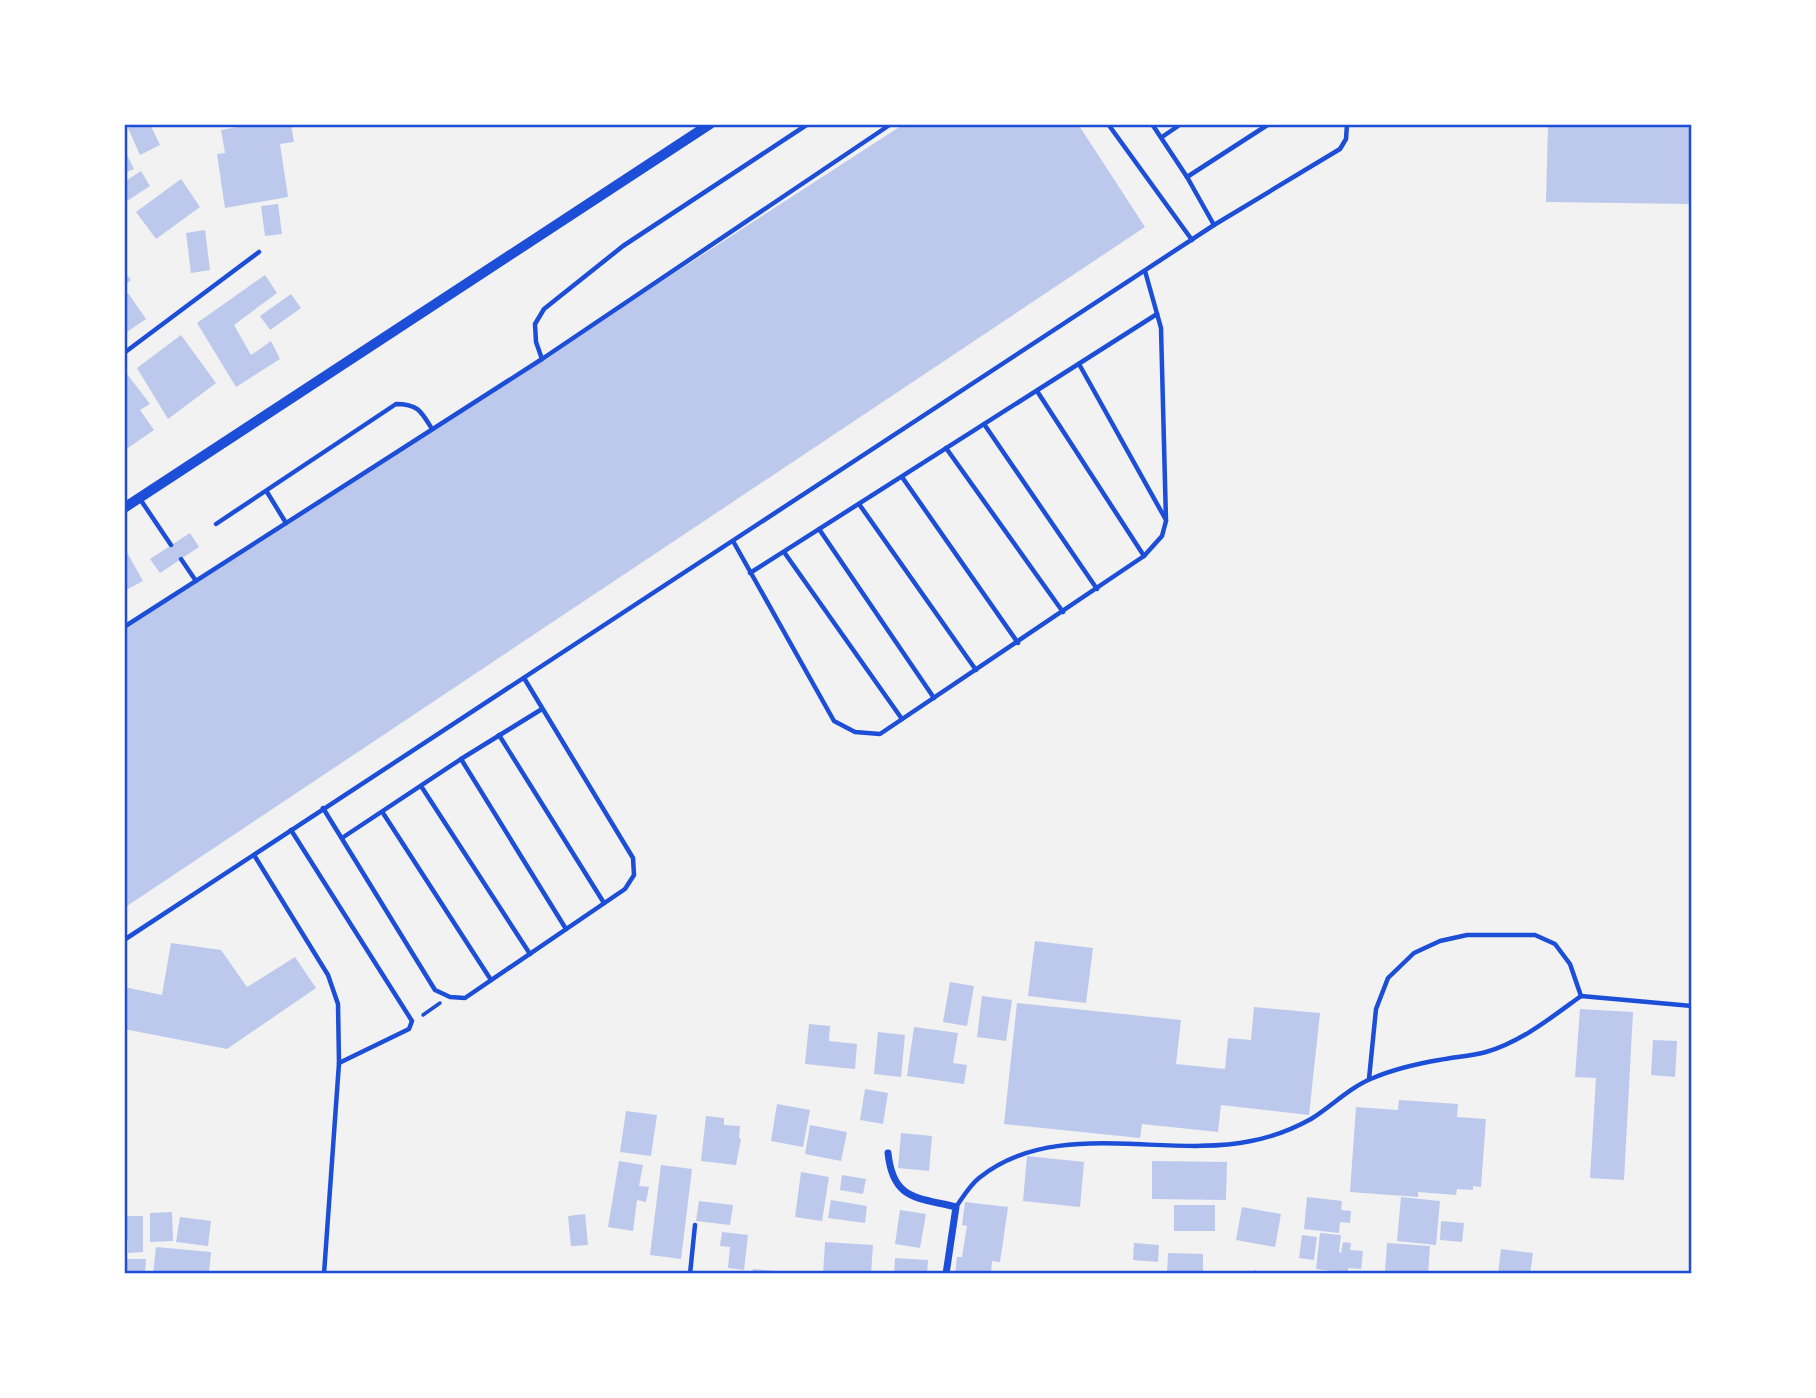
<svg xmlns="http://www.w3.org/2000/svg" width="1816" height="1398" font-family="'Fira Sans Condensed',sans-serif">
	<rect width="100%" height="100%" fill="#f2f2f2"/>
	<!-- building -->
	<g fill="#bdc9ec">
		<polygon points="136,124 150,124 160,145 140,155 128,128"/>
		<polygon points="254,124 291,124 294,142 280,144 288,197 225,208 217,154 225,153 221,130"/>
		<polygon points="904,124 1078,124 1145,227 124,908 124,630"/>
		<polygon points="1548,124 1692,124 1692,204 1546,202"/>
		<polygon points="124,149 134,169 124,173"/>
		<polygon points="141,171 150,186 124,203 124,182"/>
		<polygon points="181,179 200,207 156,239 136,212"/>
		<polygon points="278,204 282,234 265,236 261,206"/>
		<polygon points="205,230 210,270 191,273 186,233"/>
		<polygon points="124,271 131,280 124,285"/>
		<polygon points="265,275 277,293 234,325 251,355 271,341 280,359 236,387 197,323"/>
		<polygon points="128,293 146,319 124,334 124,296"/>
		<polygon points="291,294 301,308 270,330 260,316"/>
		<polygon points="181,335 216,383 168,419 137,368"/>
		<polygon points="127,374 150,404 140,410 154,430 128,448 124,442 124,376"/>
		<polygon points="190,533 199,547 160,573 150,559"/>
		<polygon points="124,547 143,581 124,591"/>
		<polygon points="1035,941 1093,948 1086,1003 1028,996"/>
		<polygon points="171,943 221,950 247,987 295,957 316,988 227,1049 124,1029 124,987 162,995"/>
		<polygon points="950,982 974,986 967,1026 943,1022"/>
		<polygon points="982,996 1012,1000 1006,1041 977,1037"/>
		<polygon points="1017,1003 1181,1020 1176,1064 1225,1069 1228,1038 1251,1040 1254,1007 1320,1013 1309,1115 1221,1105 1218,1132 1142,1124 1140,1138 1004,1124"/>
		<polygon points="1580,1009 1633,1012 1624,1180 1590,1178 1596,1078 1575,1077"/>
		<polygon points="809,1024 830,1026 829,1041 857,1044 855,1069 805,1064"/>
		<polygon points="914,1027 958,1033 953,1063 967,1065 964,1084 907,1076"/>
		<polygon points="878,1032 905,1035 901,1077 874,1074"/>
		<polygon points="1653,1040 1677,1041 1675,1077 1651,1075"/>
		<polygon points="865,1089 888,1093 883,1124 860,1120"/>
		<polygon points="1399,1100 1458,1104 1457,1117 1486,1119 1481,1187 1473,1186 1473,1190 1457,1189 1456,1195 1418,1192 1418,1197 1350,1192 1356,1107 1398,1110"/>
		<polygon points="777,1104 810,1110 803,1147 771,1141"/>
		<polygon points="626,1111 657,1115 651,1156 620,1152"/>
		<polygon points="706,1116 724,1118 724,1125 740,1126 739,1138 741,1139 736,1165 701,1161"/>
		<polygon points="810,1125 847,1132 841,1161 805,1154"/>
		<polygon points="901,1133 932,1136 929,1171 898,1168"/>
		<polygon points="1027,1156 1084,1162 1080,1207 1023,1201"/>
		<polygon points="619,1161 643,1165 639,1186 649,1187 646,1202 637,1200 633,1231 608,1227"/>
		<polygon points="1152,1161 1227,1162 1226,1200 1152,1199"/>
		<polygon points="661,1165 692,1169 681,1259 650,1255"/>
		<polygon points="801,1172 829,1177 822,1221 795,1217"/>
		<polygon points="842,1175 866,1179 863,1194 840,1190"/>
		<polygon points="1307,1197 1342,1201 1341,1210 1351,1211 1350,1223 1340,1222 1339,1233 1304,1229"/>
		<polygon points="1401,1197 1440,1201 1436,1245 1397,1241"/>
		<polygon points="831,1200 867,1206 865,1223 828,1218"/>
		<polygon points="699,1201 733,1205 730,1225 696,1221"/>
		<polygon points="965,1202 1008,1207 1000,1262 992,1261 991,1274 955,1274 957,1257 962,1257 967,1226 962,1225"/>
		<rect x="1174" y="1205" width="41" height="26"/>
		<polygon points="1242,1207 1281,1214 1275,1247 1236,1240"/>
		<polygon points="900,1210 926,1214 920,1248 895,1244"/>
		<polygon points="172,1212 173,1241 150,1242 150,1213"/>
		<polygon points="585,1214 588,1245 571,1246 568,1216"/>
		<polygon points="124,1216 143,1216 143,1252 128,1253 128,1240 124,1240"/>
		<polygon points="180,1217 211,1221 208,1246 176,1242"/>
		<polygon points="1441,1221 1464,1223 1462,1242 1440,1240"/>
		<polygon points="722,1232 748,1235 744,1270 728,1268 730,1247 720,1246"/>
		<polygon points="1320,1233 1341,1235 1339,1252 1341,1253 1343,1242 1351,1243 1350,1250 1363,1251 1361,1269 1348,1268 1348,1273 1316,1269"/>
		<polygon points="1302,1235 1317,1237 1314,1260 1299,1258"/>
		<polygon points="825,1242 873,1245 871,1274 823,1274"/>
		<polygon points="1134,1243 1159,1245 1158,1262 1133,1260"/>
		<polygon points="1387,1243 1430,1246 1428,1274 1385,1271"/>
		<polygon points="156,1247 211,1252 209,1274 153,1274"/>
		<polygon points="1501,1249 1533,1253 1530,1274 1498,1274"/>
		<polygon points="1168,1253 1203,1254 1203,1274 1167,1274"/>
		<polygon points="895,1258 928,1260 927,1274 894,1274"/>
		<polygon points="127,1259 146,1259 145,1274 127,1274"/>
		<polygon points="753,1269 791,1272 791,1274 752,1274"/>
	</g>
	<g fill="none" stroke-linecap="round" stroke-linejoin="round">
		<!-- path -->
		<polyline stroke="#1d4ed8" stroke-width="3.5" points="423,1015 440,1003"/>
		<!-- service -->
		<g stroke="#1d4ed8" stroke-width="4.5">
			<polyline points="1108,124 1192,240"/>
			<polyline points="1152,124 1187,177 1214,225"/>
			<polyline points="1162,137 1181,124"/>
			<polyline points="1187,177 1269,124"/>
			<polyline points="124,353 259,252"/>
			<polyline points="542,359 536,342 535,324 544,309 623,246 808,124"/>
			<polyline points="1079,364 1166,520"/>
			<polyline points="1037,391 1144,556"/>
			<polyline points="984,424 1097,589"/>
			<polyline points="946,448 1063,612"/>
			<polyline points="902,477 1018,643"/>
			<polyline points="267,492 286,523"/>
			<polyline points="140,499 171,545"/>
			<polyline points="859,504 976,670"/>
			<path d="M216 524 396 404C418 404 421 411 432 429"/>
			<polyline points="819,529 934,698"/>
			<polyline points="733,541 834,721 855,732 880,734 1144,556 1162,536 1166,521 1161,328 1145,271"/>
			<polyline points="784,552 902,719"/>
			<polyline points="181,559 196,581"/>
			<polyline points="750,573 1157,314"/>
			<polyline points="124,627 542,359 891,124"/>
			<polyline points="499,735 604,903"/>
			<polyline points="461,759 566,929"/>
			<polyline points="421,786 530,954"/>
			<polyline points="323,808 435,990 450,997 465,998 625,889 634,875 633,858 524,678"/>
			<polyline points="383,813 491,980"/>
			<polyline points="291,830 412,1021 409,1029 339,1063"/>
			<polyline points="342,838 461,759 542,709"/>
			<polyline points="254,855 328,975 338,1004 339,1063 324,1274"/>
			<polyline points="124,940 1214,225 1340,149 1346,139 1347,124"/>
			<polyline points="1369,1079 1376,1009 1388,978 1414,953 1440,941 1467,935 1535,935 1555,944 1570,964 1581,996"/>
			<path d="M956 1207C963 1197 970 1185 979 1178 1054 1117 1164 1159 1251 1141 1272 1137 1293 1129 1311 1119 1332 1106 1350 1087 1373 1078 1394 1069 1416 1064 1439 1060 1454 1057 1471 1056 1486 1052 1521 1042 1552 1017 1581 996L1692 1006"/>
			<polyline points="1255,1273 1265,1274"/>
			<polyline points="690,1274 695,1225"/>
		</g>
		<!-- minor -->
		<path stroke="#1d4ed8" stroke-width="7" d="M888 1153C893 1200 916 1197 956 1207L946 1274"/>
		<!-- tertiary -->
		<polyline stroke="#1d4ed8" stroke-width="10" points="124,508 710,124"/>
	</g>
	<!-- border -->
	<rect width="1816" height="1398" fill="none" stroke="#ffffff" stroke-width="252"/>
	<rect x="126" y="126" width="1564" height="1146" fill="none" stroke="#1d4ed8" stroke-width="2.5"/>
</svg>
